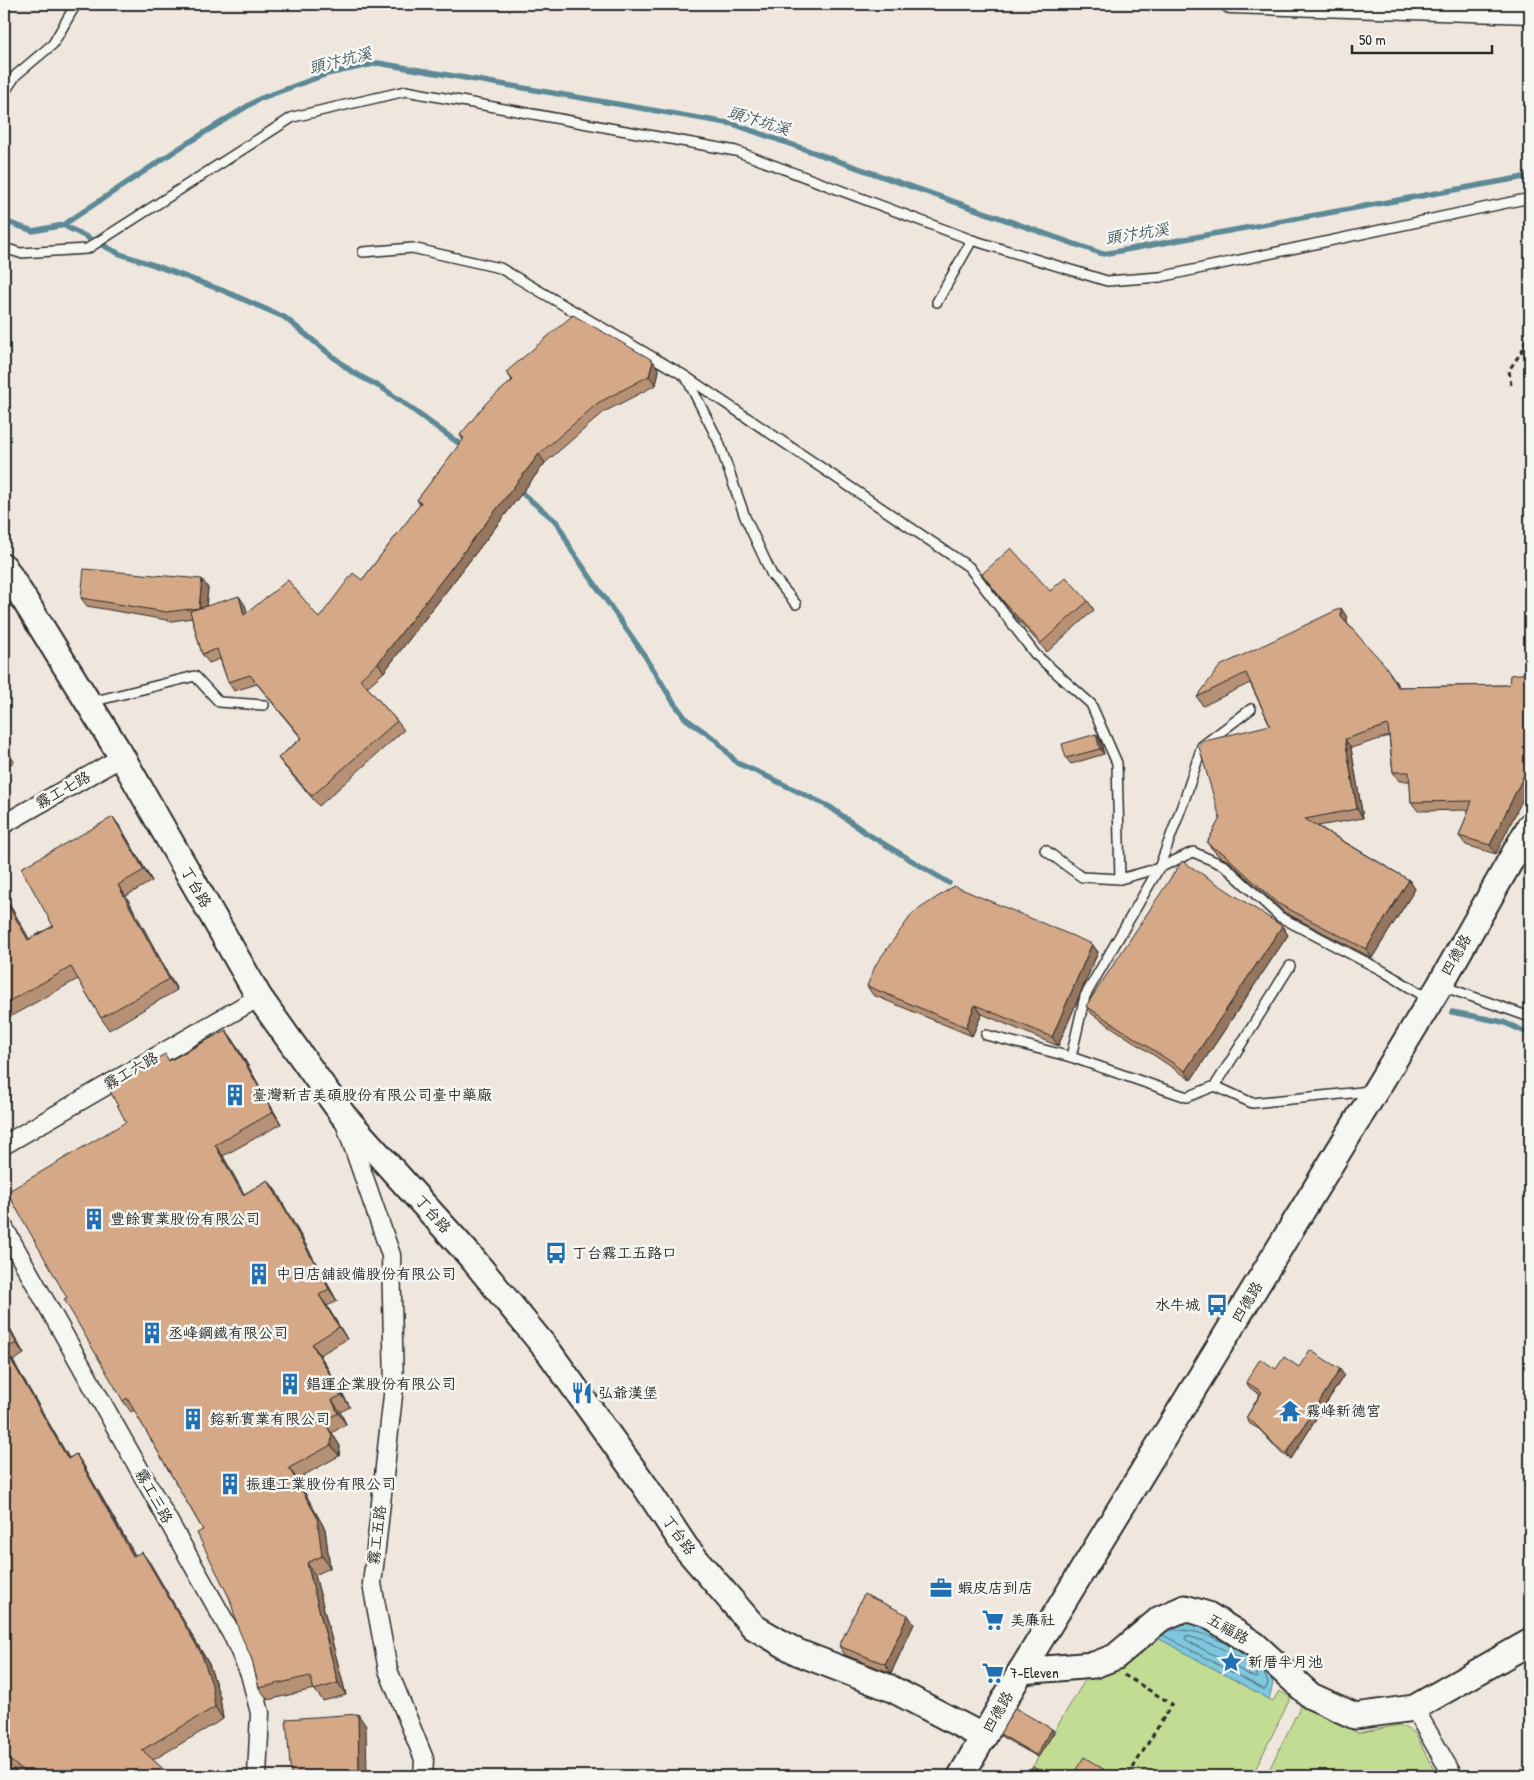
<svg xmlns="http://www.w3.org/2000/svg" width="1534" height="1780" font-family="'Patrick Hand','LXGW WenKai TC',sans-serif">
	<rect width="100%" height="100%" fill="#efe7dd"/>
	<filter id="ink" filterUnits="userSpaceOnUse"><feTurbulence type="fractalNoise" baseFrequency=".02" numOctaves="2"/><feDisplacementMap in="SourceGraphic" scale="10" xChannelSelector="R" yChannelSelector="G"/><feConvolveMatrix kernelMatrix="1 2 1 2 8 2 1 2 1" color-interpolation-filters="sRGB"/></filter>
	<g filter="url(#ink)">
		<!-- green -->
		<g fill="#c3dc93" stroke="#77845f">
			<polygon points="1149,1633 1273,1701 1279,1691 1291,1697 1252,1776 1027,1776 1087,1677"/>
			<polygon points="1302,1703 1358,1733 1399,1725 1415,1733 1437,1776 1266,1776"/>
		</g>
		<!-- water -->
		<polygon fill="#7fc7df" stroke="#5d8997" points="1190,1624 1222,1635 1268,1669 1273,1684 1269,1699 1149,1633 1160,1625"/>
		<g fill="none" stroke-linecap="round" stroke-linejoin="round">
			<!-- shore -->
			<g stroke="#4d6973" stroke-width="1">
				<path d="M1170 1630C1204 1629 1220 1640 1248 1657"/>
				<polyline points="1163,1635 1265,1690 1268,1684 1264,1672 1260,1668"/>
				<path d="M1187 1636C1205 1640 1252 1659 1258 1677L1255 1678 1186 1640 1185 1637Z"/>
			</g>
			<!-- stream -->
			<g stroke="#5d8997" stroke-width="5.5">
				<polyline points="4,221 33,231 63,225 181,147 259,99 327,74 378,63 733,124 1103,254 1530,176"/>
				<polyline points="63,225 120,254 154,265 224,291 284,317 352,372 384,389 464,447"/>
				<polyline points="517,489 558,523 572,551 645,656 672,700 686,719 716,740 737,763 762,774 830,807 866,833 949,883"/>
				<polyline points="1452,1012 1503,1022 1530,1034"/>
			</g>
			<!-- lane casing -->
			<g stroke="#2b2b2b" stroke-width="12">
				<g id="lane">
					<polyline points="4,93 16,75 53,44 76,4"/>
					<polyline points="4,248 20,253 87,249 293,117 406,91 736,151 972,240 1107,281 1160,277 1530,198"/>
					<polyline points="363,252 412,248 500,268 685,376 969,567 1035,654 1091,704 1117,763 1120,879 1159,868 1193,852 1225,866 1280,917 1383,971 1429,999"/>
					<polyline points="937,302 972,240"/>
					<polyline points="687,379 718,440 745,517 772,575 796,604"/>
					<polyline points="91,702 195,676 219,702 264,705"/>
					<polyline points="1045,850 1082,877 1120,879"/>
					<polyline points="1442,986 1530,1017"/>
					<polyline points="986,1035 1071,1057 1187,1097 1215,1086 1290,966"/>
					<polyline points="1071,1057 1085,996 1159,868 1186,795 1202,746 1251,709"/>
					<polyline points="1215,1086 1252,1103 1371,1091"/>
				</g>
			</g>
			<!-- street casing -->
			<g stroke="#2b2b2b" stroke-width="21">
				<g id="street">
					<polyline points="1230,4 1530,14"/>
					<polyline points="4,824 122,757"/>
					<polyline points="345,1123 391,1255 394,1386 372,1584 388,1670 424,1759 423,1776"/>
					<polyline points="4,1145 259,997"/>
					<polyline points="4,1228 234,1638 250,1674 260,1713 257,1776"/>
					<polyline points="1414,1708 1453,1776"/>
				</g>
			</g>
			<!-- secondary casing -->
			<g stroke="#2b2b2b" stroke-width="29">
				<g id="secondary">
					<polyline points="4,567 122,757 259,997 343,1115 471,1257 549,1352 645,1486 686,1548 754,1627 797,1652 890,1688 984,1737"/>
					<polyline points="1021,1671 1094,1665 1115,1657 1160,1619 1185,1608 1208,1615 1254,1644 1311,1696 1355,1716 1414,1708 1530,1642"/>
					<polyline points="961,1776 1021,1671 1440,985 1530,826"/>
				</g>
			</g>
			<!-- path -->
			<g stroke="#2b2b2b" stroke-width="3" stroke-dasharray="5 4" stroke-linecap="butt">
				<polyline points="1511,385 1509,370 1522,351 1530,326"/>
				<polyline points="1124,1675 1172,1704 1128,1776"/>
			</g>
			<!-- lane -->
			<use href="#lane" stroke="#f6f6f2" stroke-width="9"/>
			<!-- street -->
			<use href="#street" stroke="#f6f6f2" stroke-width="18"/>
			<!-- secondary -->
			<use href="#secondary" stroke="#f6f6f2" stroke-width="25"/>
		</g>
		<!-- wall -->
		<g fill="#b79174" stroke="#2b2b2b">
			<polygon points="653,361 659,370 656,385 604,412 545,463 384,672 367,687 397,721 404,730 319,806 285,767 278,758 301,738 257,684 234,691 228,682 220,659 209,663 202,654 192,618 172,621 87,606 81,598 208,588 206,606 245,605 247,613 319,618 362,580 420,505 417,500 463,440 460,435 512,380 506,372"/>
			<polygon points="982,574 1088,601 1094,610 1047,652 1010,611"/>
			<polygon points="1347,617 1347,623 1391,674 1399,687 1509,685 1496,854 1466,845 1459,836 1469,810 1418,811 1411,802 1410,781 1399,781 1393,772 1389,736 1351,748 1363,818 1318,826 1409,880 1415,889 1372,958 1284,912 1229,861 1220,857 1214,851 1207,843 1270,725 1250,683 1203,706 1197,697"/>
			<polygon points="1096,734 1100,740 1104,754 1071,764 1066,758"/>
			<polygon points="4,744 14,762 4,768"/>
			<polygon points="121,828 152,881 126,896 177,990 109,1030 101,1018 78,979 4,1020 4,895 29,939 53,926"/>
			<polygon points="1282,926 1288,935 1191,1080 1092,1014 1086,1006"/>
			<polygon points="1092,944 1098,952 1058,1046 982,1014 972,1036 873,995 867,986"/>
			<polygon points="226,1030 234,1041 281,1124 223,1156 244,1194 268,1180 276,1191 337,1301 327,1306 347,1339 320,1355 350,1407 340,1412 346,1424 332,1433 340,1446 339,1456 297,1479 325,1529 330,1568 315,1575 346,1695 323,1701 314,1689 268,1700 259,1688 252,1660 230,1599 203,1530 134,1410 131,1412 123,1401 126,1122 169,1060"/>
			<polygon points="4,1317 24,1354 13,1361 69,1458 76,1454 84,1466 135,1555 150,1563 209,1664 220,1697 223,1719 153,1760 171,1776 23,1776 4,1762"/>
			<polygon points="1299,1367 1344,1375 1291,1459 1281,1453 1259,1429 1250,1424 1246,1418 1260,1394 1250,1388 1246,1382 1276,1369"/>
			<polygon points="914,1624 891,1673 845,1655 839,1646"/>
			<polygon points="1052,1729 1054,1732 1038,1757 1002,1737 1000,1734"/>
		</g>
		<!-- shaded-wall -->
		<g fill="#95765e" stroke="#2b2b2b">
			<polygon points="653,361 659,370 656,385 649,376"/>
			<polygon points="539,454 545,463 384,672 378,663"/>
			<polygon points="202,579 208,588 205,616 199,608"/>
			<polygon points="239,596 245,605 251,624 244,615"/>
			<polygon points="1341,608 1347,617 1347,626 1341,617"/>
			<polygon points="1096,734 1100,740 1104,754 1100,749"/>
			<polygon points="1345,739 1351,748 1363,818 1357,809"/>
			<polygon points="4,744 14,762 4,746"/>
			<polygon points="1530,763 1530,784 1496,854 1490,845"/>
			<polygon points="113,817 121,828 152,881 144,870"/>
			<polygon points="1409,880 1415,889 1372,958 1366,949"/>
			<polygon points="118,885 126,896 177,990 169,979"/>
			<polygon points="4,895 37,952 28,940 4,898"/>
			<polygon points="1282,926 1288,935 1191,1080 1185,1071"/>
			<polygon points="1092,944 1098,952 1058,1046 1052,1037"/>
			<polygon points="975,1005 982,1014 972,1036 966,1027"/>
			<polygon points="226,1030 234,1041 281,1124 273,1112"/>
			<polygon points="215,1145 223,1156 251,1206 243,1195"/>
			<polygon points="268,1180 276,1191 337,1301 329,1289"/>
			<polygon points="319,1295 327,1306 347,1339 339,1327"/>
			<polygon points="4,1317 24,1354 16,1343 4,1320"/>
			<polygon points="312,1344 320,1355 350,1407 342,1395"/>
			<polygon points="5,1349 13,1361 76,1470 68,1459"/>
			<polygon points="1340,1369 1344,1375 1291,1459 1287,1453"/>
			<polygon points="332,1400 340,1412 346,1424 338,1413"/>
			<polygon points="324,1421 340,1446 339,1456 331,1445"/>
			<polygon points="76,1454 84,1466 142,1568 133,1556"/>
			<polygon points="289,1468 297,1479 325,1529 330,1568 322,1556"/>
			<polygon points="142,1552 150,1563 209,1664 220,1697 223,1719 215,1707"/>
			<polygon points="307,1563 315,1575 346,1695 338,1683"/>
			<polygon points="908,1615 914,1624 891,1673 885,1664"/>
			<polygon points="358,1714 366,1726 367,1776 359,1776"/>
			<polygon points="1052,1729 1054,1732 1038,1757 1036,1755"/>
			<polygon points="1103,1769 1106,1773 1104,1776 1099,1776"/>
		</g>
		<!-- building -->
		<g fill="#d5a987" stroke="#2b2b2b">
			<polygon points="573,315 649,358 653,361 649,376 598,403 539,454 378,663 360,679 397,721 312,796 278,758 302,738 250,675 228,682 217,649 202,654 190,611 239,596 244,615 288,580 319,618 353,573 362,580 421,503 417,500 464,438 460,435 487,402 513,380 506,372"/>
			<polygon points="1011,548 1050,591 1066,577 1088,601 1041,643 1004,602 982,574"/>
			<polygon points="84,569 202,579 199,608 166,612 81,598"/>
			<polygon points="1341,608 1341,617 1385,665 1398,687 1509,685 1510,675 1530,673 1530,763 1490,845 1459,836 1472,801 1411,802 1409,772 1393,772 1388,725 1345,739 1357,809 1305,819 1409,880 1366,949 1277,903 1223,853 1213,848 1207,843 1220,818 1199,747 1201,742 1270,725 1246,673 1197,697 1220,666"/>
			<polygon points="1096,734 1100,749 1066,758 1062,744"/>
			<polygon points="4,746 7,752 4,754"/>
			<polygon points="113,817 144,870 118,885 169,979 101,1018 71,967 4,1004 4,898 28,940 53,926 21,868"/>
			<polygon points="1182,861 1282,926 1185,1071 1086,1006"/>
			<polygon points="954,886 1092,944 1052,1037 975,1005 966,1027 867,986 876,964 913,913"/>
			<polygon points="226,1030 273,1112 215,1145 243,1195 268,1180 329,1289 319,1295 339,1327 312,1344 342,1395 332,1400 338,1413 324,1421 332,1435 331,1445 289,1468 317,1517 322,1556 307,1563 338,1683 314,1690 310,1676 259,1688 252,1660 238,1628 230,1599 197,1533 203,1530 127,1398 123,1401 64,1299 67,1298 7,1192 126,1122 108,1087 165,1054 169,1061"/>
			<polygon points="4,1320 16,1343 5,1349 68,1459 76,1454 133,1556 142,1552 201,1653 212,1685 215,1707 142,1750 169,1774 166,1776 30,1776 4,1756"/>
			<polygon points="1310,1350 1340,1369 1287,1453 1277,1447 1254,1423 1246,1418 1262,1392 1246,1382 1260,1359 1276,1369 1284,1357 1299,1367"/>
			<polygon points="864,1594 908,1615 885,1664 839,1646"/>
			<polygon points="1015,1708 1052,1729 1036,1755 1000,1734"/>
			<polygon points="358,1714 359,1776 291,1776 286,1719"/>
			<polygon points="1084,1757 1103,1769 1099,1776 1072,1776"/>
			<polygon points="1033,1767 1049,1776 1027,1776"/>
		</g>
	</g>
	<!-- icons -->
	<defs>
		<g id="building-bare" transform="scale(1.725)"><path d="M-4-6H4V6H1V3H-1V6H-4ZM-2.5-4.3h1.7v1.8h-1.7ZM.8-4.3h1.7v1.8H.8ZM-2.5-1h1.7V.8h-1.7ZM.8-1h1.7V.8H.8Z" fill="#1f6fb2" stroke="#f6f6f2" stroke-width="2.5" paint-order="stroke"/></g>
		<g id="bus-bare" transform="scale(1.725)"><path d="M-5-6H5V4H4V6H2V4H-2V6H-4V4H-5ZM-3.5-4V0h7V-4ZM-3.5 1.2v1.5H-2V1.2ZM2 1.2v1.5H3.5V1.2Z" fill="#1f6fb2" stroke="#f6f6f2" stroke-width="2.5" paint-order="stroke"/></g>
		<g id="restaurant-bare" transform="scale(1.725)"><path d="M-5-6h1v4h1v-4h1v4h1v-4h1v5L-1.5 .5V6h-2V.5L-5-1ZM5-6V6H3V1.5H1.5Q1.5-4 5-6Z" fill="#1f6fb2" stroke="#f6f6f2" stroke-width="2.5" paint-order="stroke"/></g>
		<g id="temple-bare" transform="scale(1.725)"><path d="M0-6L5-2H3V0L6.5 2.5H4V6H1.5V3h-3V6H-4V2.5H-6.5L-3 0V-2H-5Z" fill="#1f6fb2" stroke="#f6f6f2" stroke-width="2.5" paint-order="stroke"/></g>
		<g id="office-bare" transform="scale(1.725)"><path d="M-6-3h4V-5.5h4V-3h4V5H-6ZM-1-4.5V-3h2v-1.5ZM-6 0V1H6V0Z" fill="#1f6fb2" stroke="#f6f6f2" stroke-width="2.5" paint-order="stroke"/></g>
		<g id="supermarket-bare" transform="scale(1.725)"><path d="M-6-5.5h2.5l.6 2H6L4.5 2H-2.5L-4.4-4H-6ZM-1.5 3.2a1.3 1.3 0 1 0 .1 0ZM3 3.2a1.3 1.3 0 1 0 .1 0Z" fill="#1f6fb2" stroke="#f6f6f2" stroke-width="2.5" paint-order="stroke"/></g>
		<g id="sight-bare" transform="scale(1.725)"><path d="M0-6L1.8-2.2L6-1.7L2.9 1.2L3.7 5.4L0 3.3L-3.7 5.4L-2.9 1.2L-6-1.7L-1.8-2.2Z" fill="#1f6fb2" stroke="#f6f6f2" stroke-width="2.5" paint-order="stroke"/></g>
	</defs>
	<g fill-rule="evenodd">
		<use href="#building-bare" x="235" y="1095"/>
		<use href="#building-bare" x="94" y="1219"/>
		<use href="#bus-bare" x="556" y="1253"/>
		<use href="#building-bare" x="259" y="1274"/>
		<use href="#bus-bare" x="1217" y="1305"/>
		<use href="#building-bare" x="152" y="1333"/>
		<use href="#building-bare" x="290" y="1384"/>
		<use href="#restaurant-bare" x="582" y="1393"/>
		<use href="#temple-bare" x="1290" y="1411"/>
		<use href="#building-bare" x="193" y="1419"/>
		<use href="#building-bare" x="230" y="1484"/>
		<use href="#office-bare" x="941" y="1588"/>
		<use href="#supermarket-bare" x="993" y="1620"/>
		<use href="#sight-bare" x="1231" y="1662"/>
		<use href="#supermarket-bare" x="993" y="1673"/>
	</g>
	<g text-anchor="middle" stroke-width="5" stroke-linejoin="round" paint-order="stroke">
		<!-- street labels -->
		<g font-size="15" fill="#2b2b2b" stroke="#f6f6f2">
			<text transform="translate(63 790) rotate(-29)" y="5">霧工七路</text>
			<text transform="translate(196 887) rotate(60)" y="5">丁台路</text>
			<text transform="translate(1456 955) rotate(-60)" y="5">四德路</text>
			<text transform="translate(131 1071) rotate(-30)" y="5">霧工六路</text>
			<text transform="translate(433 1214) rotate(48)" y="5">丁台路</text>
			<text transform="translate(1247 1302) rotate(-59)" y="5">四德路</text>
			<text transform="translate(154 1496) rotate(61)" y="5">霧工三路</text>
			<text transform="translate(377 1535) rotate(-83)" y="5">霧工五路</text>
			<text transform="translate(679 1535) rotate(54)" y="5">丁台路</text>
			<text transform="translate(1228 1629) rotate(30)" y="5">五福路</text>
			<text transform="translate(998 1712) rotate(-60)" y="5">四德路</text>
		</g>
		<!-- poi labels -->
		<g font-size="15" fill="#2b2b2b" stroke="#f6f6f2" text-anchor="start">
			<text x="252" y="1100">臺灣新吉美碩股份有限公司臺中藥廠</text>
			<text x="110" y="1224">豐餘實業股份有限公司</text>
			<text x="572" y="1258">丁台霧工五路口</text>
			<text x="276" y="1279">中日店舖設備股份有限公司</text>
			<text x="1200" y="1310" text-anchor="end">水牛城</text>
			<text x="168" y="1338">丞峰鋼鐵有限公司</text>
			<text x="306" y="1389">錩運企業股份有限公司</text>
			<text x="598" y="1398">弘爺漢堡</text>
			<text x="1306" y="1416">霧峰新德宮</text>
			<text x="210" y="1424">鎔新實業有限公司</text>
			<text x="246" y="1489">振連工業股份有限公司</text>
			<text x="958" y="1593">蝦皮店到店</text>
			<text x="1010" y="1625">美廉社</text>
			<text x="1248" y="1667">新厝半月池</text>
			<text x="1010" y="1678">7-Eleven</text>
		</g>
		<!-- water labels -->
		<g font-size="16" font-style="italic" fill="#445a61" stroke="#f6f6f2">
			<text transform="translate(340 60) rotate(-14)" y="6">頭汴坑溪</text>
			<text transform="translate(759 120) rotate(17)" y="6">頭汴坑溪</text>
			<text transform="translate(1137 233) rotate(-9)" y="6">頭汴坑溪</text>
		</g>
	</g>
	<!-- margin -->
	<rect width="1534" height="1780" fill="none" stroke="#f6f6f2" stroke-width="20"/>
	<rect x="10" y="10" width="1514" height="1760" fill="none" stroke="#2b2b2b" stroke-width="2" filter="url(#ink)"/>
	<!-- scale -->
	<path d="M1352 45v8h140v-8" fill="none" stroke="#2b2b2b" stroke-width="2.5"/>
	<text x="1359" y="45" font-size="15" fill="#2b2b2b" stroke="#f6f6f2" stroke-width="4" paint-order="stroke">50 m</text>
</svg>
